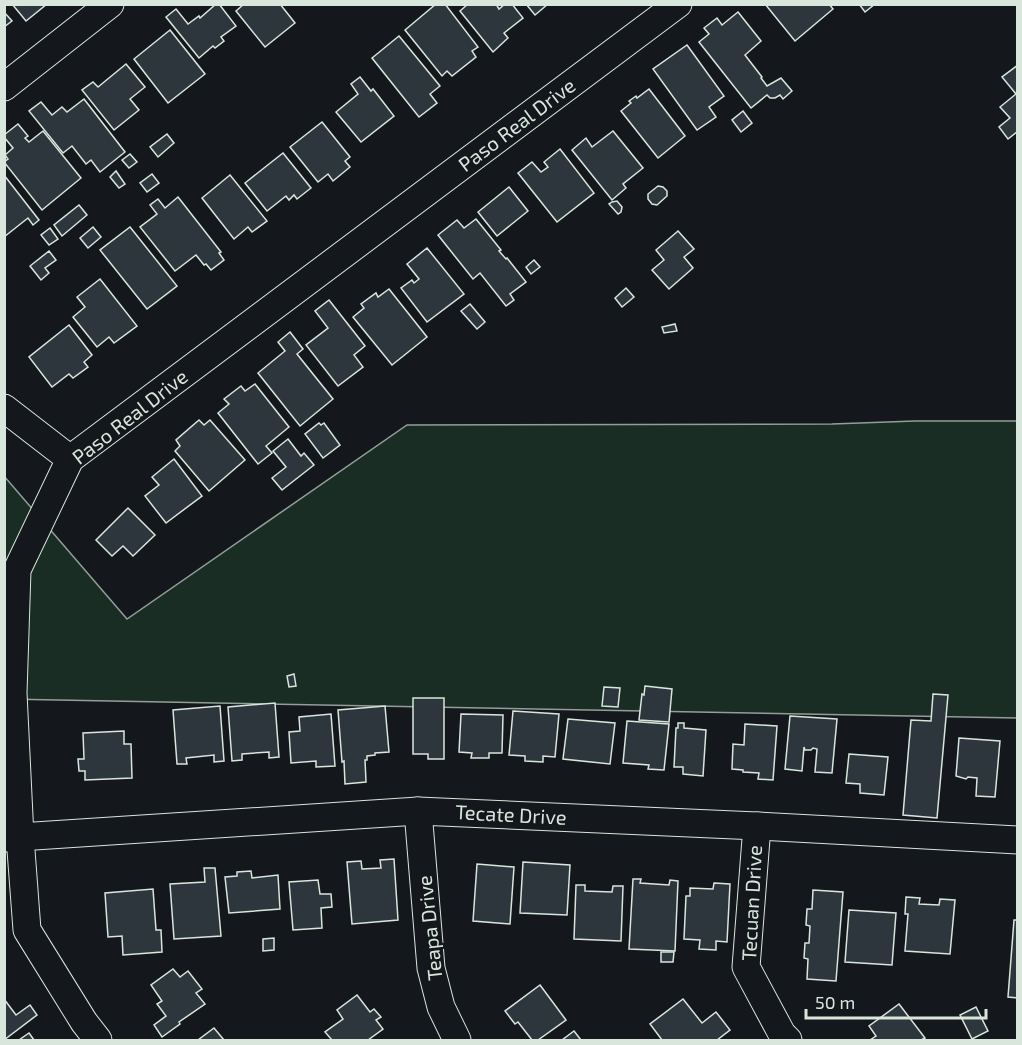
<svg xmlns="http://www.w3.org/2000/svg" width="1022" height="1045" font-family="'Exo 2',sans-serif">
	<rect width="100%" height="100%" fill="#14181c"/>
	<!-- green -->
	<polygon fill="#1a2d24" stroke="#939e99" stroke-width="1.5" points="915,421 1017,421 1017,718 5,699 4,476 127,619 407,425 832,424"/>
	<!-- building -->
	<g fill="#2c363c" stroke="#d8e6dc" stroke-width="1.5">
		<polygon points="12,4 47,4 26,21"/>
		<polygon points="216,4 219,4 236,26 221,37 224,41 215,48 213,46 199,58 166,17 176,9 188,24 199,16 200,18"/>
		<polygon points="244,4 280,4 295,23 265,47 236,11"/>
		<polygon points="436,4 445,4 478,47 472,51 476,57 452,76 447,71 442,76 405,30"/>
		<polygon points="468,4 496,4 499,9 505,4 512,4 523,18 504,33 508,38 493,52 460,11"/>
		<polygon points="526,4 548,4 535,15"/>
		<polygon points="765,4 829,4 833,9 795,41"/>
		<polygon points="859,4 875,4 865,12"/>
		<polygon points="4,12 12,21 4,27"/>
		<polygon points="738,12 761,41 745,55 762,77 761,78 767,86 781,78 792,91 783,99 780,95 775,98 770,98 767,95 751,108 699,42 709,34 704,28 717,18 722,25"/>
		<polygon points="170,30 205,74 168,103 134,59"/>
		<polygon points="399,36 440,86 430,94 437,103 419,117 372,58"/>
		<polygon points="687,45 724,96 709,107 716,117 697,130 653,69"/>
		<polygon points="126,64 145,87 130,99 139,110 114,130 82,90 93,82 98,87"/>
		<polygon points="1018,65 1018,131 1008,139 999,127 1010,118 1000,107 1016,94 1002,77"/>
		<polygon points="360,77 371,91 373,89 394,116 361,142 336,112 358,94 351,84"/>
		<polygon points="649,89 685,136 658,158 621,111 631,103 629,101 636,96 637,98"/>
		<polygon points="84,99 125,152 100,172 91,160 86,164 72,146 63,153 29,111 41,102 52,115 62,107 67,112"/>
		<polygon points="743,111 752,123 741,132 732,120"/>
		<polygon points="322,122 350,157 345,161 350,167 333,181 328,174 318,182 290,147"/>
		<polygon points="18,124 28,136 25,138 29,142 43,131 81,178 42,210 4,162 8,159 5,155 13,148 4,137 4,135"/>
		<polygon points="613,131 643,168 623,184 626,188 612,200 572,150 586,138 592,147"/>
		<polygon points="167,134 174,143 158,157 150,147"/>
		<polygon points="560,149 594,193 557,222 518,173 532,162 541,172 548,167 544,162"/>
		<polygon points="283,153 311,188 297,199 294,195 289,200 286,196 267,211 245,183"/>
		<polygon points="130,154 137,162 129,168 122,160"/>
		<polygon points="116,171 125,184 119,188 110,177"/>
		<polygon points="152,174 159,183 147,192 140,183"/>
		<polygon points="4,175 39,220 33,225 28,218 4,237"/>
		<polygon points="230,175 267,221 252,232 248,227 234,239 202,198"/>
		<polygon points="658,186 663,187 667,191 667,196 657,205 652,204 648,199 648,194"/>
		<polygon points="509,187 528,211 497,236 478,212"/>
		<polygon points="178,197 221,252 219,253 224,260 211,270 206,264 204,265 196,255 175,271 140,227 157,214 150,205 158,199 165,208"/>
		<polygon points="617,201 622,207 621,212 618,214 609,204 612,202"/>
		<polygon points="79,205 87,215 62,236 54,225"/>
		<polygon points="476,219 501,250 499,251 506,259 507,258 526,282 510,294 514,300 506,306 480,273 473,279 438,235 457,220 464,228"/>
		<polygon points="93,227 101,237 88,248 80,238"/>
		<polygon points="130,227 177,286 147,309 100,250"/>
		<polygon points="50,228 58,239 49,245 41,235"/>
		<polygon points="678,231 694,249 684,257 693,268 669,289 652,270 664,260 656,250"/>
		<polygon points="427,248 464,294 427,322 401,288 412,280 414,283 419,279 407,264"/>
		<polygon points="49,251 56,260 45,268 49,273 41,280 30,266"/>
		<polygon points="534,260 540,267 531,274 526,267"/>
		<polygon points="100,279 137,326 114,343 109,337 97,347 73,317 85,307 77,297"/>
		<polygon points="626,288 634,297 622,307 615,298"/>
		<polygon points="389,289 427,337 392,365 353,317 364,308 361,304 376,293 378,297"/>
		<polygon points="329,300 365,346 354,355 363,367 338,386 306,345 328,328 315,311"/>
		<polygon points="470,304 485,322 477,329 461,311"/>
		<polygon points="675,324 677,331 664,333 662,327"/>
		<polygon points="69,325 92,355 84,362 88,367 73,378 69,374 52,387 29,357"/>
		<polygon points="290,332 303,349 297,354 333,399 300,426 258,373 285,351 278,342"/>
		<polygon points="255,384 289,427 266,446 272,453 258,464 218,413 229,404 224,399 241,386 245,391"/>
		<polygon points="199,420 204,425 210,420 245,460 209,491 175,451 180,446 176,440"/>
		<polygon points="319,423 321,425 324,423 340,445 323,458 305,434"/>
		<polygon points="288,439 301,456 304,453 314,465 282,490 272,478 286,467 273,451"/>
		<polygon points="174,459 202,496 166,523 145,496 159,485 152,477"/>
		<polygon points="128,508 155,535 133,556 123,546 112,556 96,540"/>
		<polygon points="294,674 296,686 289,687 287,676"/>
		<polygon points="645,686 672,689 669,722 639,720 642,694 644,695"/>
		<polygon points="604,687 620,688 618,707 602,706"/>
		<polygon points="933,694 948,695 937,818 903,815 911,720 931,721"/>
		<polygon points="413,698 444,698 444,759 428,759 428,754 413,754"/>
		<polygon points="275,703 279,757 269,758 269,752 242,754 242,760 232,761 228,707"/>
		<polygon points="220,706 224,761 214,762 214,755 186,758 187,764 177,764 173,710"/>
		<polygon points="385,706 389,752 375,753 375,755 367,756 367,760 365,760 366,782 345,784 344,761 342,762 338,710"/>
		<polygon points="513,711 559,714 555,757 543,756 543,762 525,761 525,756 509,755"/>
		<polygon points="331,714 335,766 316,767 316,761 291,763 289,732 300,731 299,717"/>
		<polygon points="461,714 503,715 502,753 489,753 489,758 471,758 472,753 459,752"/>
		<polygon points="790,716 837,719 832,773 815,772 817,749 813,748 811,750 805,750 804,747 802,771 785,769"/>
		<polygon points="568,719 615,723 610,764 563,759"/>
		<polygon points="627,721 669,724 664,770 648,769 649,765 623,763"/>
		<polygon points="678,723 684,723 684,728 706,730 703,776 683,774 683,767 674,767 676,728 678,728"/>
		<polygon points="745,724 777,726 773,780 758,779 759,773 743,772 743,770 732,769 733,744 744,745"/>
		<polygon points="124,731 124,744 131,744 132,778 85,780 85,771 79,771 78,759 84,759 83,733"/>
		<polygon points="959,738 1000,741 995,797 976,796 977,778 968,777 966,779 956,776"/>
		<polygon points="849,754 888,757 884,795 860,793 860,784 846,783"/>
		<polygon points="394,859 398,920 352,924 347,862 361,861 362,869 381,868 380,860"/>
		<polygon points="523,862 570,865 567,915 520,913"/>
		<polygon points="477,864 514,867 510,924 473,921"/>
		<polygon points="204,868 215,868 221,936 174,939 170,884 205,882"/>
		<polygon points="251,871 252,878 278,875 280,909 229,913 225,877 237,876 237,872"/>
		<polygon points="633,879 641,879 640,883 669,885 670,880 678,881 675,951 629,949"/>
		<polygon points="318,880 320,894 331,894 332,907 321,908 322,928 293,930 289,882"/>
		<polygon points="714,883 730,884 727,942 716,941 716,950 699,949 700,940 684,939 686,896 690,896 690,888 713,889"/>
		<polygon points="576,885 585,885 585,891 612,892 613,886 623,886 621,941 574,939"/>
		<polygon points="153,889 156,930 161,930 162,952 123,955 122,936 108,937 105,893"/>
		<polygon points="813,890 843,892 836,981 807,979 808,959 804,958 805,943 809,943 810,926 806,925 807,909 812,909"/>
		<polygon points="906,897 920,898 919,904 939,905 940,899 955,900 950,954 905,951 908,914 905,914"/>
		<polygon points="849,910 896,913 892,965 845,962"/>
		<polygon points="1014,920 1018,920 1018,998 1008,997"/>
		<polygon points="274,938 274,950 263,951 263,939"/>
		<polygon points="661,952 674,952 673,962 661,962"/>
		<polygon points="173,969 180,977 188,971 202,989 196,993 205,1004 179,1022 180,1024 162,1037 154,1025 166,1016 157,1004 162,1001 151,985"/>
		<polygon points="540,985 566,1020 538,1040 532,1040 518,1022 515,1024 505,1011"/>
		<polygon points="357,995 370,1012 374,1009 381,1017 376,1020 383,1029 368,1040 332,1040 325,1032 343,1019 337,1010"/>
		<polygon points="4,999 16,1015 30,1005 37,1015 4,1040"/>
		<polygon points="683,999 702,1023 716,1012 730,1030 717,1040 662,1040 650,1024"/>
		<polygon points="899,1004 925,1038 921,1040 870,1040 876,1036 869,1026"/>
		<polygon points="976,1007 988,1031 972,1039 960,1015"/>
		<polygon points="214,1028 224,1040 198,1040"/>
		<polygon points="574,1031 581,1040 562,1040"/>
		<polygon points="29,1033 34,1040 19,1040"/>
	</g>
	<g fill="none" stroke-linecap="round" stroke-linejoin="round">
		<!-- minor casing -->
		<g stroke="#d8e6dc" stroke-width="29">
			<g id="minor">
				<polyline points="4,87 110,4"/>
				<polyline points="4,408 70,459"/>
				<polyline points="418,811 431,968 441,1007 457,1040"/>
				<polyline points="757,826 746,967 782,1034 788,1040"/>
				<polyline points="4,838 418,811 757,826 1018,840"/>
				<polyline points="98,1040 84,1022 27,930 20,837 13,693 17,570 70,459 678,4"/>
			</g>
		</g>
		<!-- minor -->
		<use href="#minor" stroke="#14181c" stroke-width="27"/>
	</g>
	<g text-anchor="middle" stroke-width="4.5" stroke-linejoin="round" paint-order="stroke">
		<!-- street labels -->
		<g font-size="20" fill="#d8e6dc" stroke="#14181c">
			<text transform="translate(517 125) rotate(-37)" y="7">Paso Real Drive</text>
			<text transform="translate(130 417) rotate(-38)" y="7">Paso Real Drive</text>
			<text transform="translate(511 815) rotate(3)" y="7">Tecate Drive</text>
			<text transform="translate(752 903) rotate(-87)" y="7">Tecuan Drive</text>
			<text transform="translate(430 928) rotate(-96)" y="7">Teapa Drive</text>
		</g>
	</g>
	<!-- border -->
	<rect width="1022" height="1045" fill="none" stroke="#d8e6dc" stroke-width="12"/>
	<!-- scale -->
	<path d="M806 1009v9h180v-9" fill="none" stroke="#d8e6dc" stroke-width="3"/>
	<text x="815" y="1009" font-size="18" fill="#d8e6dc" stroke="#14181c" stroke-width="4.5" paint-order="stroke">50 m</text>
</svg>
